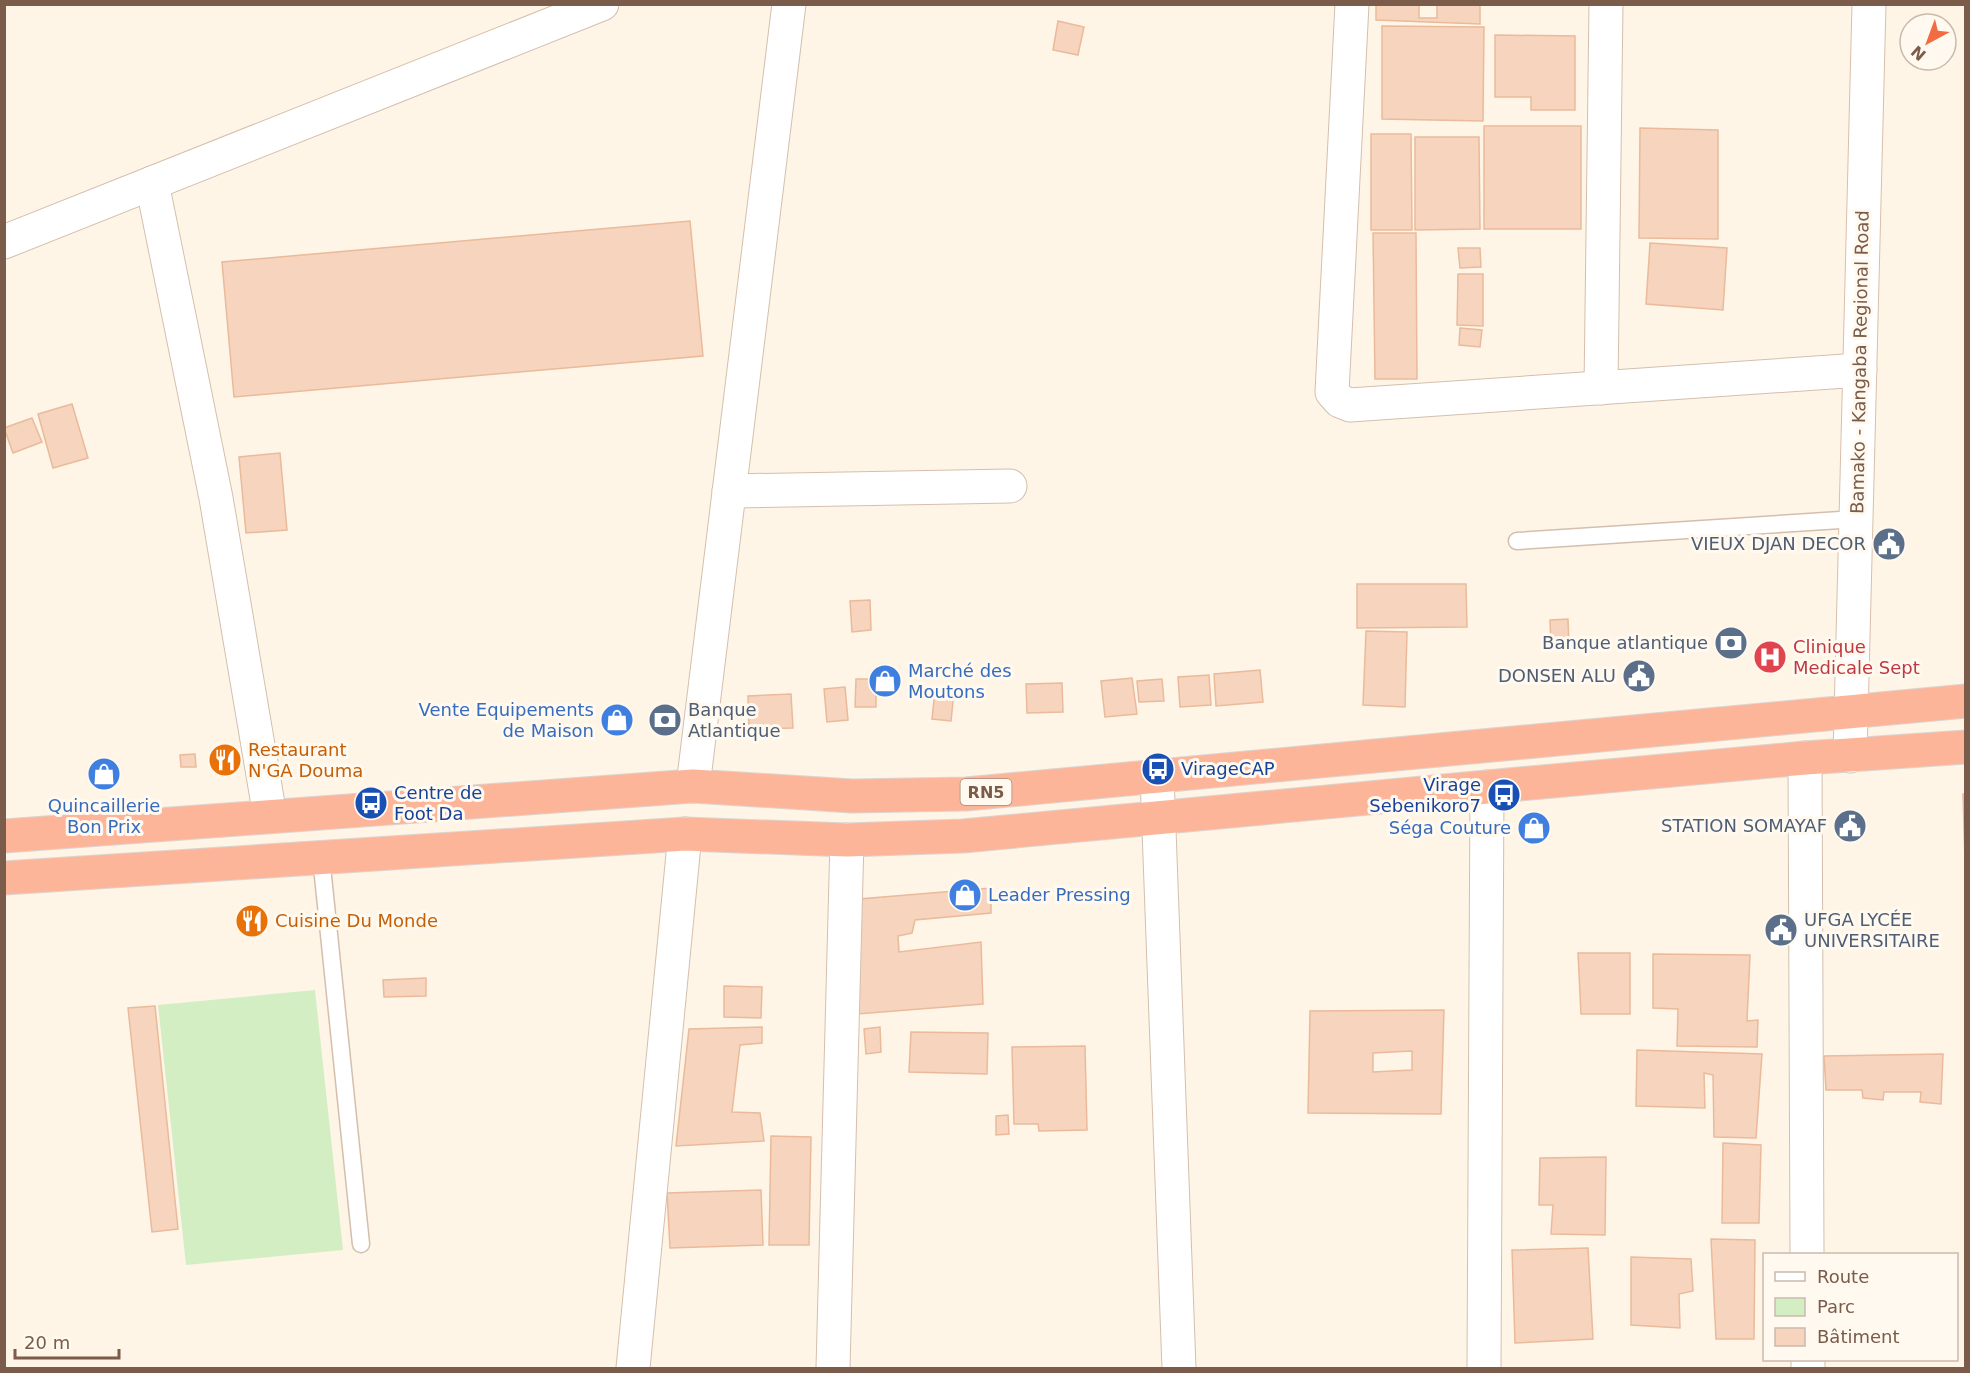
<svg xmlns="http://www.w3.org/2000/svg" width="1970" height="1373" font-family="'DejaVu Sans',sans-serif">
	<rect width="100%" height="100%" fill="#fef5e7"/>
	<!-- green -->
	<polygon fill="#d4eec4" points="315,990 343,1250 186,1265 158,1005"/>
	<!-- building -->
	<g fill="#f6d4bd" stroke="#eaba9b" stroke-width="1.5" fill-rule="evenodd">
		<polygon points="1376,4 1419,4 1419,18 1437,18 1437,4 1480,4 1480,24 1376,20"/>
		<polygon points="1058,21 1084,27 1078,55 1053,50"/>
		<polygon points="1382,26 1484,27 1483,121 1382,119"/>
		<polygon points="1495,35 1575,36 1575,110 1531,110 1531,97 1495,97"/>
		<rect x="1484" y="126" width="97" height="103"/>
		<polygon points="1640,128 1718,130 1718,239 1639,238"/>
		<polygon points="1371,134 1411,134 1412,230 1371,230"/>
		<polygon points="1415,137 1479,137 1480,229 1415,230"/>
		<polygon points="690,221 703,356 234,397 222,262"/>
		<polygon points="1373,233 1416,233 1417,379 1375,379"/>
		<polygon points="1650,243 1727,248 1723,310 1646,304"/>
		<polygon points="1458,248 1480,248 1481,267 1460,268"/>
		<polygon points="1458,274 1483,274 1483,326 1457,325"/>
		<polygon points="1460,328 1482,330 1480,347 1459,345"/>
		<polygon points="72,404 88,458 53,468 38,414"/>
		<polygon points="32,418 42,442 13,453 4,428"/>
		<polygon points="280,453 287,530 246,533 239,457"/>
		<polygon points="1357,584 1466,584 1467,627 1357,628"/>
		<polygon points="870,600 871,630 852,632 850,601"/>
		<polygon points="1568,619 1569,647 1551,648 1550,620"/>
		<polygon points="1366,631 1407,632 1405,707 1363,705"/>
		<polygon points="1260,670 1263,702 1216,706 1214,674"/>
		<polygon points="1209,675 1211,705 1180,707 1178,677"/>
		<polygon points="1132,678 1137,714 1105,717 1101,681"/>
		<polygon points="856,679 876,679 876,707 855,707"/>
		<polygon points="1162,679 1164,701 1139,702 1137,681"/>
		<polygon points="1062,683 1063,712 1027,713 1026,684"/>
		<polygon points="845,687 848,720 827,722 824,689"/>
		<polygon points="935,690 954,692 951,721 932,719"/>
		<polygon points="791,694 793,728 749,729 748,696"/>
		<polygon points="195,754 196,767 181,767 180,755"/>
		<polygon points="1963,794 1966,794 1965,861"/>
		<polygon points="991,888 991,913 915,920 912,933 898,936 899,952 981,942 983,1004 857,1014 859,899"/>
		<polygon points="1578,953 1630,953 1630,1014 1581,1014"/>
		<polygon points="1653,954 1750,955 1747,1021 1758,1020 1757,1047 1677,1046 1678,1009 1653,1008"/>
		<polygon points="426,978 426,996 384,997 383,980"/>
		<polygon points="724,986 762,987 761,1018 724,1017"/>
		<polygon points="155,1006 178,1229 152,1232 128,1008"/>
		<path d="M1444 1010 1441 1114 1308 1113 1310 1011ZM1412 1051V1070L1373 1072V1053Z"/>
		<polygon points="762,1027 762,1043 740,1045 732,1112 760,1113 764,1141 676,1146 689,1029"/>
		<polygon points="880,1027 881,1052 866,1054 864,1029"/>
		<polygon points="911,1032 988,1033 987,1074 909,1072"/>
		<polygon points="1085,1046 1087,1130 1039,1131 1038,1124 1014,1124 1012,1047"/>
		<polygon points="1637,1050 1762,1054 1756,1138 1714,1137 1713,1075 1704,1073 1705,1108 1636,1106"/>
		<polygon points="1943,1054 1941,1104 1920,1102 1921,1092 1884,1092 1883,1100 1863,1098 1862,1090 1826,1090 1824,1056"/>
		<polygon points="1008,1115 1009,1134 996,1135 996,1116"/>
		<polygon points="771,1136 811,1137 809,1245 769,1245"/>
		<polygon points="1723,1143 1761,1145 1759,1223 1722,1223"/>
		<polygon points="1606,1157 1605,1235 1551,1234 1553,1205 1539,1205 1540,1158"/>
		<polygon points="761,1190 763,1245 670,1248 667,1193"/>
		<polygon points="1711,1239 1755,1240 1754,1339 1716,1339"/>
		<polygon points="1588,1248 1593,1339 1515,1343 1512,1250"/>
		<polygon points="1631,1257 1691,1259 1693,1291 1679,1294 1680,1328 1631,1325"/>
	</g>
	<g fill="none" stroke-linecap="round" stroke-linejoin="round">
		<!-- lane casing -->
		<g stroke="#d4bfae" stroke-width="19">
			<g id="lane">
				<polyline points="1517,541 1856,519"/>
				<polyline points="321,857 361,1244"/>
			</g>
		</g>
		<!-- street casing -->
		<g stroke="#d4bfae" stroke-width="35">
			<g id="street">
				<polyline points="1352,4 1332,392 1340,401 1350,405 1860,370"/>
				<polyline points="152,183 216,498 270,816"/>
				<polyline points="4,242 602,4"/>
				<polyline points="1601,388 1606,4"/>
				<polyline points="729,491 1010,486"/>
				<polyline points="1805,758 1807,1254"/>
				<polyline points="1157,776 1179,1368"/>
				<polyline points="693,786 789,4"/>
				<polyline points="1808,1360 1808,1368"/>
				<polyline points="633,1368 685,834"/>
				<polyline points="833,1368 847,840"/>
				<polyline points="1484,1368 1487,787"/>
			</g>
		</g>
		<!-- secondary casing -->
		<g stroke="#d8bfab" stroke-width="35">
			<polyline id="secondary" points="1850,756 1869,4"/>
		</g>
		<!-- highway casing -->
		<g stroke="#ddd4d0" stroke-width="35">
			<g id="highway">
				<polyline points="4,836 693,786 852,796 966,794 1966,701"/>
				<polyline points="4,878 685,834 847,840 963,836 1487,787 1805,758 1966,747"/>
			</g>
		</g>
		<!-- lane -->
		<use href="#lane" stroke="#fff" stroke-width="16"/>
		<!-- street -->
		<use href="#street" stroke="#fff" stroke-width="33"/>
		<!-- secondary -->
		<use href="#secondary" stroke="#fff" stroke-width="33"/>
		<!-- highway -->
		<use href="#highway" stroke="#fdb59a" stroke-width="33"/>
	</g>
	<!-- icons -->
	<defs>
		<g id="civic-disc" transform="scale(1.725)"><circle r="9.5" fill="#5c6f8a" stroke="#fff9ef"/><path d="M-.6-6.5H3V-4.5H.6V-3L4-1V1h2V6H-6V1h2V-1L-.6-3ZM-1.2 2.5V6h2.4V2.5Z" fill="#fff"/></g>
		<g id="bank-disc" transform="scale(1.725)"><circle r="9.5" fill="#5c6f8a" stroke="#fff9ef"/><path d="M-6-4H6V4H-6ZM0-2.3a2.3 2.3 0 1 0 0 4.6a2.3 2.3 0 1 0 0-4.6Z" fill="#fff"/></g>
		<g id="hospital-disc" transform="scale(1.725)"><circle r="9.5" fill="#e0444e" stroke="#fff9ef"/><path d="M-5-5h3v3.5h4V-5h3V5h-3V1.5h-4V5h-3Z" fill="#fff"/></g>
		<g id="shop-disc" transform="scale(1.725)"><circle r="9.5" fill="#3f7fe0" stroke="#fff9ef"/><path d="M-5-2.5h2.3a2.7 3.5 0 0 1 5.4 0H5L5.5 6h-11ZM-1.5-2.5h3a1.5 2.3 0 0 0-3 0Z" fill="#fff"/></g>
		<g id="restaurant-disc" transform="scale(1.725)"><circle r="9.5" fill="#e8710a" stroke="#fff9ef"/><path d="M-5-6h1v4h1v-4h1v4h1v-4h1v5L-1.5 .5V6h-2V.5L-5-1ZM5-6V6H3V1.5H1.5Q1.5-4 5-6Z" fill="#fff"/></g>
		<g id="bus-disc" transform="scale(1.725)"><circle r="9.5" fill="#1a4fb4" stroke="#fff9ef"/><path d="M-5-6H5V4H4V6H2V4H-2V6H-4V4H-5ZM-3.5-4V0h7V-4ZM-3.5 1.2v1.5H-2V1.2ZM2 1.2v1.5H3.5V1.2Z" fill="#fff"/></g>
	</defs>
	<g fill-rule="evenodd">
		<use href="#civic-disc" x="1889" y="544"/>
		<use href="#bank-disc" x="1731" y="643"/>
		<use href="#hospital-disc" x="1770" y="657"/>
		<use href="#civic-disc" x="1639" y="676"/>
		<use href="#shop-disc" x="885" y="681"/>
		<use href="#shop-disc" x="617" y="720"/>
		<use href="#bank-disc" x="665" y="720"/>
		<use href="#restaurant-disc" x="225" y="760"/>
		<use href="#bus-disc" x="1158" y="769"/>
		<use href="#shop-disc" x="104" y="774"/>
		<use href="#bus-disc" x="1504" y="795"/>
		<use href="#bus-disc" x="371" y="803"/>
		<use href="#civic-disc" x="1850" y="826"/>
		<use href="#shop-disc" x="1534" y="828"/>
		<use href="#shop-disc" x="965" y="895"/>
		<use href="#restaurant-disc" x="252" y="921"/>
		<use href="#civic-disc" x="1781" y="930"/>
	</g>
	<g text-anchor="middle" stroke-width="6" stroke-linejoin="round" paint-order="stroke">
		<!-- shield labels -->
		<rect fill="#fff9ef" stroke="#a38a7b" stroke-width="1.5" x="960.5" y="779" width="51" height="26" rx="4.5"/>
		<g font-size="16" font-weight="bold" fill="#7b5b49">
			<text x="986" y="798">RN5</text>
		</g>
		<!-- street labels -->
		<g font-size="18" fill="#7b5b49" stroke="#fff9ef">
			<text transform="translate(1860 362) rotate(-89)" y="6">Bamako - Kangaba Regional Road</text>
		</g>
		<!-- service labels -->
		<g font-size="18" fill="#4e5e75" stroke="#fff9ef" text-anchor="end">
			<text x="1866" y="550">VIEUX DJAN DECOR</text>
			<text x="1708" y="649">Banque atlantique</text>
			<text x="1616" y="682">DONSEN ALU</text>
			<text x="688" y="716" text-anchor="start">Banque<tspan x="688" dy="21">Atlantique</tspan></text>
			<text x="1827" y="832">STATION SOMAYAF</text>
			<text x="1804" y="926" text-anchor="start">UFGA LYCÉE<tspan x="1804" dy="21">UNIVERSITAIRE</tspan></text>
		</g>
		<!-- health labels -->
		<g font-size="18" fill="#be3a42" stroke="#fff9ef" text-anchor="start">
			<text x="1793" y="653">Clinique<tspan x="1793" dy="21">Medicale Sept</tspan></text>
		</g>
		<!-- shop labels -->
		<g font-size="18" fill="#366cbe" stroke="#fff9ef" text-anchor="start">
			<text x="908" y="677">Marché des<tspan x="908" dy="21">Moutons</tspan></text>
			<text x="594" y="716" text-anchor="end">Vente Equipements<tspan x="594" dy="21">de Maison</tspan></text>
			<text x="104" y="812" text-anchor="middle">Quincaillerie<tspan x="104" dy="21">Bon Prix</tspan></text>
			<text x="1511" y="834" text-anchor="end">Séga Couture</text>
			<text x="988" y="901">Leader Pressing</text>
		</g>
		<!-- food labels -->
		<g font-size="18" fill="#c56008" stroke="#fff9ef" text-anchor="start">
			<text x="248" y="756">Restaurant<tspan x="248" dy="21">N'GA Douma</tspan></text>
			<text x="275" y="927">Cuisine Du Monde</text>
		</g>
		<!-- transit labels -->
		<g font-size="18" fill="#164399" stroke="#fff9ef" text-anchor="start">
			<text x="1181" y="775">VirageCAP</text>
			<text x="1481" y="791" text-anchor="end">Virage<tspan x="1481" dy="21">Sebenikoro7</tspan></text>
			<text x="394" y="799">Centre de<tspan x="394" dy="21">Foot Da</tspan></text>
		</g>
	</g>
	<!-- border -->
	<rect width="1970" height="1373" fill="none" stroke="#7b5b49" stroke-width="12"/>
	<!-- legend -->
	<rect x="1763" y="1253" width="195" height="108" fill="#fff9ef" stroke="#cabaad" stroke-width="1.5"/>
	<rect x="1775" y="1272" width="30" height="9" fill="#ffffff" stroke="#cabaad" stroke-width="1.5"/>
	<text x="1817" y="1283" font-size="18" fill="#7b5b49">Route</text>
	<rect x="1775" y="1298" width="30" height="18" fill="#d4eec4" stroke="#cabaad" stroke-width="1.5"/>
	<text x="1817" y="1313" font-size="18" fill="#7b5b49">Parc</text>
	<rect x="1775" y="1328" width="30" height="18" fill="#f6d4bd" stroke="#cabaad" stroke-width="1.5"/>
	<text x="1817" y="1343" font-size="18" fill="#7b5b49">Bâtiment</text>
	<!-- north arrow -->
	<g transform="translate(1928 42) rotate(221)"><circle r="28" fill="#fff9ef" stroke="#cabaad" stroke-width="1.5"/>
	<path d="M0-4.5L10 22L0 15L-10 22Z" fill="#f16c43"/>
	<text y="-9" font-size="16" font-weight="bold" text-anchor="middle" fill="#7b5b49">N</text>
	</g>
	<!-- scale -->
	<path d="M15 1349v9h104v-9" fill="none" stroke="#7b5b49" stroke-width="3"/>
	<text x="24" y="1349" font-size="18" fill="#7b5b49" stroke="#fff9ef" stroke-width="4.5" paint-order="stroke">20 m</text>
</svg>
